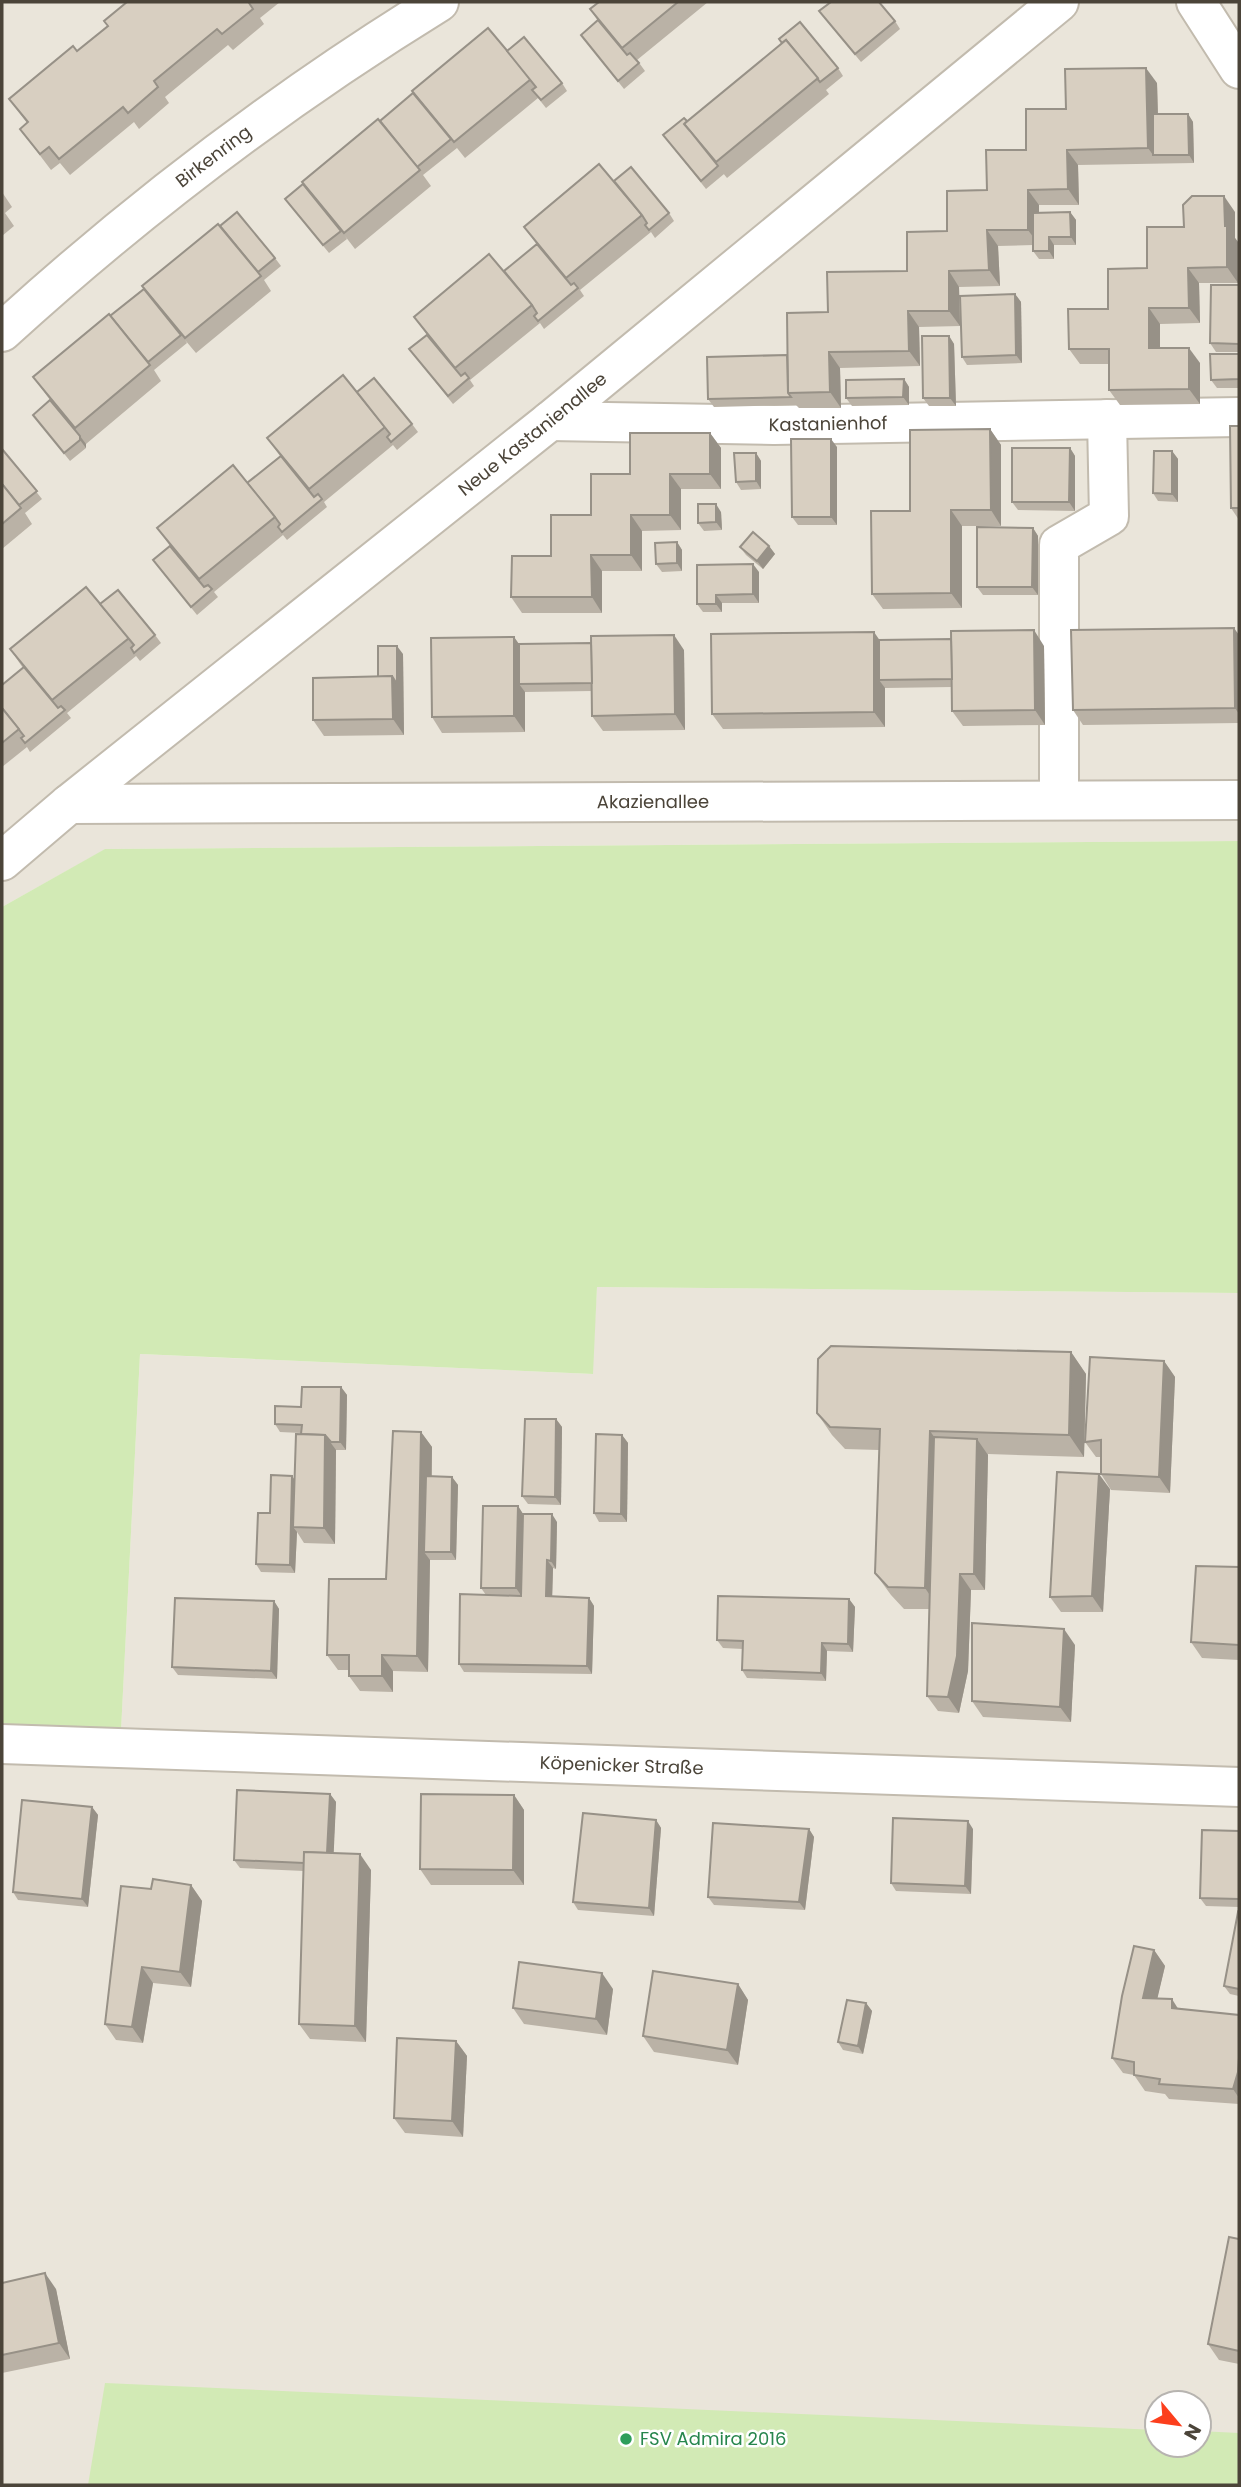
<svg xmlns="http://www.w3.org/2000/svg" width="1241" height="2487" font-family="Poppins,sans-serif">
	<rect width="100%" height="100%" fill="#f6f3ec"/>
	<!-- residential -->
	<g fill="#eae5da" fill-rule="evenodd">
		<polygon points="2,2 1239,2 1239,841 106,849 2,907"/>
		<path d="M597 1287 1239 1293V2485H2V1726L121 1730 140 1354 592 1374ZM1157 2403H1199V2445H1157Z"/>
	</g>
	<!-- green -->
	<g fill="#d2eab5">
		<polygon points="1239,841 1239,1293 597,1287 593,1374 140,1354 121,1731 2,1726 2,907 105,849"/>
		<polygon points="105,2383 1157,2430 1157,2445 1199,2445 1199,2431 1239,2433 1239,2485 88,2485"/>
	</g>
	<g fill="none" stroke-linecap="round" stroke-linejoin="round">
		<!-- minor casing -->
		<g stroke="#c2bbae" stroke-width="42">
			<g id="minor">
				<polyline points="1196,2 1239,69"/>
				<path id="s1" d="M2 332C137 209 283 98 439 2"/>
				<path id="s2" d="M550 421 774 425 1239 417"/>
				<polyline points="1059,800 1059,545 1109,516 1107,419"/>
				<path id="s3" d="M69 804 1239 800"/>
				<path id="s4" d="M2 861 69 804 550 421 1059 2"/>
				<path id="s5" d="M2 1744 1239 1787"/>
			</g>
		</g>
		<!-- minor -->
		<use href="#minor" stroke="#fff" stroke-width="38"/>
	</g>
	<!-- wall -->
	<g fill="#bab2a6">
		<polygon points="127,2 280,2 260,18 264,24 233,50 228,45 165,97 169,103 139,129 134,122 70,175 60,163 51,170 20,129 27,123 9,99 77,51 108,26 104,21"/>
		<polygon points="599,2 708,2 637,60 645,71 624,89 581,35 598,21 590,9"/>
		<polygon points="819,11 895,21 900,29 861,62"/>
		<polygon points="507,51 562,83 567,91 546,108 538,98 465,158 457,148 423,175 431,186 355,249 345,236 347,239 329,253 285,199 380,121"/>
		<polygon points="838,68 843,76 826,90 829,94 727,178 723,173 724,174 706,189 663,135 687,121"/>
		<polygon points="1157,83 1158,114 1188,114 1193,122 1194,163 1078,165 1079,205 1039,205 1039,213 1070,212 1076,220 1076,245 1054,245 1054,259 1039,259 1033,251 1033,245 998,246 1000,286 959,287 960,326 919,327 920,366 840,368 841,408 799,408 796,405 714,407 708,399 787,355 828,312 907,271 1066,109"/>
		<polygon points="614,181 669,213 674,221 655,238 651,232 580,290 584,296 544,329 540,323 470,380 474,386 453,404 409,349 427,335 414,317 504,271 537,245 524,227"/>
		<polygon points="2,192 12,207 5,213 14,226 2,236"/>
		<polygon points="1235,212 1235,238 1238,242 1238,283 1199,283 1200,323 1160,324 1160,348 1200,363 1200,404 1120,405 1109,390 1109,364 1080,364 1069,349 1147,268"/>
		<polygon points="220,226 275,258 281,266 264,280 271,291 196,353 185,340 187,343 154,370 161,381 86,444 86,448 70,461 33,415 50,400 33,377 110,316"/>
		<polygon points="1239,285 1239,352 1216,352 1210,343"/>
		<polygon points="1015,294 1021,302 1022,363 967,365 962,357"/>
		<polygon points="949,336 954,344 956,406 929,406 923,398"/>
		<polygon points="1239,354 1239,388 1217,388 1211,380"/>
		<polygon points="904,379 909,387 909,405 852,406 846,398"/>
		<polygon points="357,392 412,424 418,432 397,450 393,445 324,502 327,507 287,540 283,535 214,592 218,597 197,615 153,560 170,546 157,528 247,483 280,456 267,438"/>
		<polygon points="1239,426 1239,520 1231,508"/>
		<polygon points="990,429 1001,445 1001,526 962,526 962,608 883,609 872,594 910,511"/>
		<polygon points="710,433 721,448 721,489 681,489 681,530 642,531 642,571 602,571 602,613 522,613 511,597 630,474"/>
		<polygon points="837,447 837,525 798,525 792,517"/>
		<polygon points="1070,448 1075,456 1075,511 1018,510 1012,502"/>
		<polygon points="2,449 42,499 25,513 32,524 2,549"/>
		<polygon points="1172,451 1178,459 1178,502 1158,501 1153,493"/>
		<polygon points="756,453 761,461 761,489 741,490 736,482"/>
		<polygon points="721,512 722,530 704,531 698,523"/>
		<polygon points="1033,528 1038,536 1038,595 983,595 977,587"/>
		<polygon points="677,542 682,550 682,571 662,572 656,564"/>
		<polygon points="769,546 775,554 763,569 746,555 740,547"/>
		<polygon points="759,572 759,603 722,603 722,612 703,612 697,604"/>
		<polygon points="100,604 155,635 161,643 140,661 136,656 67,713 71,718 30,752 27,747 2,767 2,685 23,668 10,649"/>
		<polygon points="1239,635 1239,723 1083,725 1073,710"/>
		<polygon points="514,637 519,644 684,650 685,730 603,731 592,716 592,691 525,692 525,732 442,733 432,717"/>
		<polygon points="879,640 1044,646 1045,725 963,726 952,711 952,687 885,688 885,727 723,729 712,714"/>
		<polygon points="403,654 404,735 324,736 313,720 378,677"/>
		<polygon points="1071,1352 1086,1374 1084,1457 988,1454 985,1590 971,1590 968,1671 959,1713 938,1711 927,1696 929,1609 904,1609 891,1595 875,1573 879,1450 845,1449 832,1435 817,1413"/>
		<polygon points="1164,1361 1175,1377 1170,1493 1111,1490 1101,1474 1101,1457 1096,1457 1085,1442"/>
		<polygon points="341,1387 347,1395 346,1450 336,1450 335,1544 304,1543 297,1532 295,1573 261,1572 256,1564 270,1513 294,1479 301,1434 301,1433 280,1432 275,1424 301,1407"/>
		<polygon points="556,1419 562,1427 561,1505 528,1504 522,1496"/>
		<polygon points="421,1432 432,1447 432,1477 452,1477 458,1485 456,1560 430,1560 428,1672 393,1671 393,1692 360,1691 349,1676 349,1670 338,1670 327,1655 386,1579"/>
		<polygon points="622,1435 628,1443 627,1522 599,1522 594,1513"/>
		<polygon points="1110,1489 1103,1612 1061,1612 1050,1597"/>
		<polygon points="518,1506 523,1514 557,1522 556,1569 553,1568 552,1596 589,1598 594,1606 592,1674 464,1672 459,1664 486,1595 481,1588"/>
		<polygon points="1239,1567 1239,1660 1202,1658 1191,1642"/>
		<polygon points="849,1599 855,1607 853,1652 827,1651 826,1681 747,1678 742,1670 743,1649 723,1648 717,1640"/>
		<polygon points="274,1601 279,1609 277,1679 178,1675 172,1667"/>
		<polygon points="1075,1645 1071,1722 983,1717 972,1701"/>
		<polygon points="330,1794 336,1802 333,1853 371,1870 366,2042 310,2039 299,2024 304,1871 240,1868 234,1860"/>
		<polygon points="514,1795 524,1810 524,1885 431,1885 420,1869"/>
		<polygon points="92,1807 98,1815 88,1907 18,1900 13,1892"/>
		<polygon points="656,1820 661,1828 654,1916 578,1910 573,1902"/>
		<polygon points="809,1829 814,1837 805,1910 714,1905 708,1897"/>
		<polygon points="973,1829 971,1894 896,1891 891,1883"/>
		<polygon points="1239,1831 1239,1907 1206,1906 1200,1898"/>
		<polygon points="191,1885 202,1901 191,1987 153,1983 143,2043 116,2040 105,2024 151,1889"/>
		<polygon points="1239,1913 1239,1996 1230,1994 1224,1986"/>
		<polygon points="1154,1950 1165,1966 1157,1998 1178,2009 1239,2015 1239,2104 1169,2099 1165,2094 1145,2091 1134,2075 1123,2073 1112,2058"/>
		<polygon points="738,1984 748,2000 738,2065 654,2052 643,2036"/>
		<polygon points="613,1989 607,2035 524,2024 513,2008"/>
		<polygon points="866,2003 872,2011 863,2054 843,2050 838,2042"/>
		<polygon points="456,2041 467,2056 463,2137 405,2133 394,2118"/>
		<polygon points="1239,2239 1239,2364 1219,2360 1208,2344"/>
		<polygon points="2,2283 56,2289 70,2359 2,2373"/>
	</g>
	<!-- shaded-wall -->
	<g fill="#979187">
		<polygon points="1146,68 1157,83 1159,155 1153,155 1148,148"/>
		<polygon points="1188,114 1193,122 1194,163 1189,155"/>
		<polygon points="1067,150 1078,165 1079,205 1068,189"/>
		<polygon points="1028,190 1039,205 1039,245 1028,230"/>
		<polygon points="1224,196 1235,212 1235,238 1238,242 1238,283 1227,267"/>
		<polygon points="1070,212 1076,220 1076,245 1071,237"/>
		<polygon points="987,230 998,246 1000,286 989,270"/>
		<polygon points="1049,237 1054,245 1054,259 1049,251"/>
		<polygon points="1188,268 1199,283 1200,323 1189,308"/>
		<polygon points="949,271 959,287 960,326 949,311"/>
		<polygon points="1015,294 1021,302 1022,363 1016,355"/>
		<polygon points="1149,308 1160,324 1160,364 1149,348"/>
		<polygon points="908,311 919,327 920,366 909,351"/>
		<polygon points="949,336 954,344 956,406 950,398"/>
		<polygon points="1189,348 1200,363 1200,404 1189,389"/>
		<polygon points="829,352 840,368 841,408 830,392"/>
		<polygon points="904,379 909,387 909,405 903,397"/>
		<polygon points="990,429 1001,445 1001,526 991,510"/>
		<polygon points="710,433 721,448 721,489 710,474"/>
		<polygon points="80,436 86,444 86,448 80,440"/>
		<polygon points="831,439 837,447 837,525 831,517"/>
		<polygon points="1070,448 1075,456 1075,511 1069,502"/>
		<polygon points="1172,451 1178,459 1178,502 1172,494"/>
		<polygon points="756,453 761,461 761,489 756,481"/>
		<polygon points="670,474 681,489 681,530 670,515"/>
		<polygon points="716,504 721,512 722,530 716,522"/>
		<polygon points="951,510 962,526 962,608 951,593"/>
		<polygon points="631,515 642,531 642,571 631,555"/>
		<polygon points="1033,528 1038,536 1038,595 1032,587"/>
		<polygon points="677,542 682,550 682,571 677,563"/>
		<polygon points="769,546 775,554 763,569 757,561"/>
		<polygon points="591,555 602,571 602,613 592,597"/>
		<polygon points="753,564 759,572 759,603 753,594"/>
		<polygon points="716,595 722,603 722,612 716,604"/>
		<polygon points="1234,628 1239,635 1239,714 1235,708"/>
		<polygon points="1034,630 1044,646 1045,725 1035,710"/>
		<polygon points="874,632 885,648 879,680 885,688 885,727 874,712"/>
		<polygon points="674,635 684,650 685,730 675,714"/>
		<polygon points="514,637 525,653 519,684 525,692 525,732 514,716"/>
		<polygon points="397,646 403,654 404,735 393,719 392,676"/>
		<polygon points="1071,1352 1086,1374 1084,1457 1069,1435"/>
		<polygon points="1164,1361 1175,1377 1170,1493 1159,1477"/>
		<polygon points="341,1387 347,1395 346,1450 340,1442"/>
		<polygon points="556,1419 562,1427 561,1505 555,1497"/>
		<polygon points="930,1431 945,1453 940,1610 925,1588"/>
		<polygon points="421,1432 432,1447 430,1552 424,1552 430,1560 428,1672 417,1656"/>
		<polygon points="325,1435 336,1450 335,1544 324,1528"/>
		<polygon points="622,1435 628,1443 627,1522 621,1514"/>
		<polygon points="977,1439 988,1455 985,1590 974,1574"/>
		<polygon points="1099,1474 1110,1489 1103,1612 1092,1596"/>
		<polygon points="292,1476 298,1484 293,1527 297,1532 295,1573 290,1565"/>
		<polygon points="452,1477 458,1485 456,1560 451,1552"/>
		<polygon points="518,1506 528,1522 527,1604 516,1588"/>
		<polygon points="552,1514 557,1522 556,1569 551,1561"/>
		<polygon points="547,1560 553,1568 552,1604 546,1596"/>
		<polygon points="960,1574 971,1590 968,1671 959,1713 948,1697"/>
		<polygon points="589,1598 594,1606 592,1674 587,1666"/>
		<polygon points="849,1599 855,1607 853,1652 848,1644"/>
		<polygon points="274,1601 279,1609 277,1679 271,1671"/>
		<polygon points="1064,1629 1075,1645 1071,1722 1060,1707"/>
		<polygon points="822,1643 827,1651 826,1681 821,1673"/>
		<polygon points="382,1655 393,1671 393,1692 382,1676"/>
		<polygon points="330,1794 336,1802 333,1869 327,1861"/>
		<polygon points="514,1795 524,1810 524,1885 513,1870"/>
		<polygon points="92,1807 98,1815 88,1907 82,1899"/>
		<polygon points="656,1820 661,1828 654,1916 649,1908"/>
		<polygon points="968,1821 973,1829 971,1894 965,1886"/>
		<polygon points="809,1829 814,1837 805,1910 799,1902"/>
		<polygon points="360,1854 371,1870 366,2042 355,2026"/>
		<polygon points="191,1885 202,1901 191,1987 180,1972"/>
		<polygon points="1154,1950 1165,1966 1154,2013 1143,1998"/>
		<polygon points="142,1967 153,1983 143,2043 132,2027"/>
		<polygon points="602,1973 613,1989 607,2035 596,2019"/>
		<polygon points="738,1984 748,2000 738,2065 727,2050"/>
		<polygon points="1172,1999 1182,2015 1172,2008"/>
		<polygon points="866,2003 872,2011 863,2054 858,2046"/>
		<polygon points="456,2041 467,2056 463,2137 452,2121"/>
		<polygon points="1239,2058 1239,2098 1233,2089"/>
		<polygon points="45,2273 56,2289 70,2359 59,2343"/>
	</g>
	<!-- building -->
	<g fill="#d8cfc1" stroke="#979187" stroke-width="2">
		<polygon points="127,2 250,2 249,3 253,9 222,34 217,29 154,81 158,87 128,113 123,107 59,159 49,147 40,154 20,129 28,122 9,99 73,46 77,51 108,26 104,21"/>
		<polygon points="599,2 678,2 622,48 590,9"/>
		<polygon points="831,2 879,2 895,21 855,54 819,11"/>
		<polygon points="598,20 627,55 630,53 639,63 618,81 581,35"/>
		<polygon points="800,22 838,68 820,82 786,40 782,43 779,39"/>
		<polygon points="488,28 531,79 454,142 412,91"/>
		<polygon points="524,37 562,83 541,100 532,90 536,87 507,51"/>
		<polygon points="786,40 818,78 716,162 684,124"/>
		<polygon points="1146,68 1148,148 1067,150 1068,189 1028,190 1028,230 987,230 989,270 949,271 949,311 908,311 909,351 829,352 830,392 788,393 787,313 828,312 827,272 907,271 907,232 947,231 947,191 987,190 986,150 1026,150 1026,109 1066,109 1065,69"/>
		<polygon points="413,93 451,139 417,167 380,121"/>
		<polygon points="1153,114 1188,114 1189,155 1153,155"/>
		<polygon points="684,118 687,121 684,124 690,131 718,166 701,181 663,135"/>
		<polygon points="378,119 420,170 344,233 302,182"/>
		<polygon points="599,164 642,215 566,278 524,227"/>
		<polygon points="631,167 669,213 649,230 645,225 647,223 642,215 614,181"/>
		<polygon points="303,184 341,231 323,245 285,199"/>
		<polygon points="1192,196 1224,196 1225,226 1227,226 1227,267 1188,268 1189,308 1149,308 1149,348 1189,348 1189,389 1109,390 1109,349 1069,349 1068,309 1108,309 1108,269 1147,268 1147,227 1184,227 1183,205"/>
		<polygon points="237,212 275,258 258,272 220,226"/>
		<polygon points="1070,212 1071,237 1049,237 1049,251 1033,251 1033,213"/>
		<polygon points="218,224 261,276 185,338 142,286"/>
		<polygon points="537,244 571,285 574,283 578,288 538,321 534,316 537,313 532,305 504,271"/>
		<polygon points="489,254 532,305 455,368 414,317"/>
		<polygon points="1211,285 1239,285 1239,344 1210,343"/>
		<polygon points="144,289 181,335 148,362 110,316"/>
		<polygon points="1015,294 1016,355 962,357 960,296"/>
		<polygon points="109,314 150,365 75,428 33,377"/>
		<polygon points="427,335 461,376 465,373 469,378 448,396 409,349"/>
		<polygon points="922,336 949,336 950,398 923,398"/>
		<polygon points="1210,354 1239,354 1239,379 1211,380"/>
		<polygon points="787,355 788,393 791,397 708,399 707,357"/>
		<polygon points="343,375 385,427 309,489 267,438"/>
		<polygon points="374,378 412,424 391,442 387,437 390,434 357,392"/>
		<polygon points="904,379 903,397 846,398 846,380"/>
		<polygon points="50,400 80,436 80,440 64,453 33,415"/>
		<polygon points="1230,426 1239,426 1239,508 1231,508"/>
		<polygon points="990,429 991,510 951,510 951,593 872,594 871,511 910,511 910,430"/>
		<polygon points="630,433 710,433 710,474 670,474 670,515 631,515 631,555 591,555 592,597 511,597 512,556 551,556 551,515 591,515 591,474 630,474"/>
		<polygon points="791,439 831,439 831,517 792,517"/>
		<polygon points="1012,448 1070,448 1069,502 1012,502"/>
		<polygon points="2,449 37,491 19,505 2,484"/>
		<polygon points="1154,451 1172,451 1172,494 1153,493"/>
		<polygon points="734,453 756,453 756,481 736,482"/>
		<polygon points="281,456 314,497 318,494 322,499 282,532 278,527 280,524 275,517 247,483"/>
		<polygon points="233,465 275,517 199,579 157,528"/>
		<polygon points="2,484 21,508 2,524"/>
		<polygon points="698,504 716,504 716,522 698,523"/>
		<polygon points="977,527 1033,528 1032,587 977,587"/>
		<polygon points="753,532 769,546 757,561 740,547"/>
		<polygon points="677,542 677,563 656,564 655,543"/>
		<polygon points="170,546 204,587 208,585 212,589 191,607 153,560"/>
		<polygon points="753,564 753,594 716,595 716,604 697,604 697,565"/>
		<polygon points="86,587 129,638 52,700 10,649"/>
		<polygon points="118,590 155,635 134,653 131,648 134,645 100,604"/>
		<polygon points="1234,628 1235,708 1073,710 1071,630"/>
		<polygon points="1034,630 1035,710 952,711 951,631"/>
		<polygon points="874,632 874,712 712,714 711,634"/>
		<polygon points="674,635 675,714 592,716 591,636"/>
		<polygon points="514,637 514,716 432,717 431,638"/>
		<polygon points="951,639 952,679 879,680 879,640"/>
		<polygon points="591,643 592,683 519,684 519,644"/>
		<polygon points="378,646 397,646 397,684 392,676 378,677"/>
		<polygon points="24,667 58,708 61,706 65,710 25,743 21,738 24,736 2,708 2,685"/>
		<polygon points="392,676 393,719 313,720 313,678"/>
		<polygon points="2,708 19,729 2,743"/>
		<polygon points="831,1346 1071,1352 1069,1435 930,1431 925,1588 888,1587 875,1573 880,1429 830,1427 817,1413 818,1359"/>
		<polygon points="1090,1357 1164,1361 1159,1477 1101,1474 1101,1440 1085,1442"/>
		<polygon points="302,1387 341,1387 340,1442 331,1442 325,1435 301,1434 302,1425 275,1424 275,1406 301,1407"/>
		<polygon points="525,1419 556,1419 555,1497 522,1496"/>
		<polygon points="393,1431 421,1432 417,1656 382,1655 382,1676 349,1676 349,1655 327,1655 329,1579 386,1579"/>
		<polygon points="296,1434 325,1435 324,1528 293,1527"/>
		<polygon points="596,1434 622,1435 621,1514 594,1513"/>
		<polygon points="934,1437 977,1439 974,1574 960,1574 957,1656 948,1697 927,1696"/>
		<polygon points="1057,1472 1099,1474 1092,1596 1050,1597"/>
		<polygon points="271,1475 292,1476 290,1565 256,1564 258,1513 270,1513"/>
		<polygon points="426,1476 452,1477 451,1552 424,1552"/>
		<polygon points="483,1506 518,1506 516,1588 481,1588"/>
		<polygon points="523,1514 552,1514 551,1561 547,1560 546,1596 589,1598 587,1666 459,1664 460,1594 521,1596"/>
		<polygon points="1196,1566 1239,1567 1239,1645 1191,1642"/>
		<polygon points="718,1596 849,1599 848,1644 822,1643 821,1673 742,1670 743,1641 717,1640"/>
		<polygon points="175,1598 274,1601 271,1671 172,1667"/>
		<polygon points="972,1623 1064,1629 1060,1707 972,1701"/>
		<polygon points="237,1790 330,1794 327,1853 304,1852 304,1863 234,1860"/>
		<polygon points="421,1794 514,1795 513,1870 420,1869"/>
		<polygon points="22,1800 92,1807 82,1899 13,1892"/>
		<polygon points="583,1813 656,1820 649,1908 573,1902"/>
		<polygon points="893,1818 968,1821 965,1886 891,1883"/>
		<polygon points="713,1823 809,1829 799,1902 708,1897"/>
		<polygon points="1202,1830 1239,1831 1239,1899 1200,1898"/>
		<polygon points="304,1852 360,1854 355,2026 299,2024"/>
		<polygon points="153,1879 191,1885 180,1972 142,1967 132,2027 105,2024 121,1886 151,1889"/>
		<polygon points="1238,1912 1239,1913 1239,1989 1224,1986"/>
		<polygon points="1134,1946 1154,1950 1143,1998 1172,1999 1172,2008 1239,2015 1239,2058 1238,2072 1233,2089 1159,2084 1160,2079 1134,2075 1134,2062 1112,2058 1122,1996"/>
		<polygon points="519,1962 602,1973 596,2019 513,2008"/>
		<polygon points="653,1971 738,1984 727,2050 643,2036"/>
		<polygon points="847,2000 866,2003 858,2046 838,2042"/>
		<polygon points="397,2038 456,2041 452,2121 394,2118"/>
		<polygon points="1229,2237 1239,2239 1239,2351 1208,2344"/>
		<polygon points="45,2273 59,2343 2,2355 2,2283"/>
	</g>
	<!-- markers -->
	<circle fill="#2e9e5b" stroke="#fff" stroke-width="2.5" cx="626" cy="2439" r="7"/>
	<g text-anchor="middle" stroke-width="5" stroke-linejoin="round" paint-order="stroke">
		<!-- street labels -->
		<g font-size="18" fill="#4b4439" stroke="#fff">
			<text dy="6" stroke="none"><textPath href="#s1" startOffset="275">Birkenring</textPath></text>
			<text dy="6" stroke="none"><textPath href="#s2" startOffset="278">Kastanienhof</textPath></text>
			<text dy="6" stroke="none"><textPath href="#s4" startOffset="681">Neue Kastanienallee</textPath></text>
			<text dy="6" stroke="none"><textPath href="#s3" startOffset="584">Akazienallee</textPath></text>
			<text dy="6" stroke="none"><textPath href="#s5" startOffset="620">Köpenicker Straße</textPath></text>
		</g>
		<!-- leisure labels -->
		<g font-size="18" fill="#27864d" stroke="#fff" text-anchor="start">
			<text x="640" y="2445">FSV Admira 2016</text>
		</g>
	</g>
	<!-- border -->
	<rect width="1241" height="2487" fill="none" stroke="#4b4439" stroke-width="7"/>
	<!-- north arrow -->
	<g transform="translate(1178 2424) rotate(119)"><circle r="33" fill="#ffffff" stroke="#b7b4b0" stroke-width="2"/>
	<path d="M0-5L12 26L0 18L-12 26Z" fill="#fc3f1d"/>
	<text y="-10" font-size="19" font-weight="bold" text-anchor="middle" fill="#4b4439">N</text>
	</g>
</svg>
